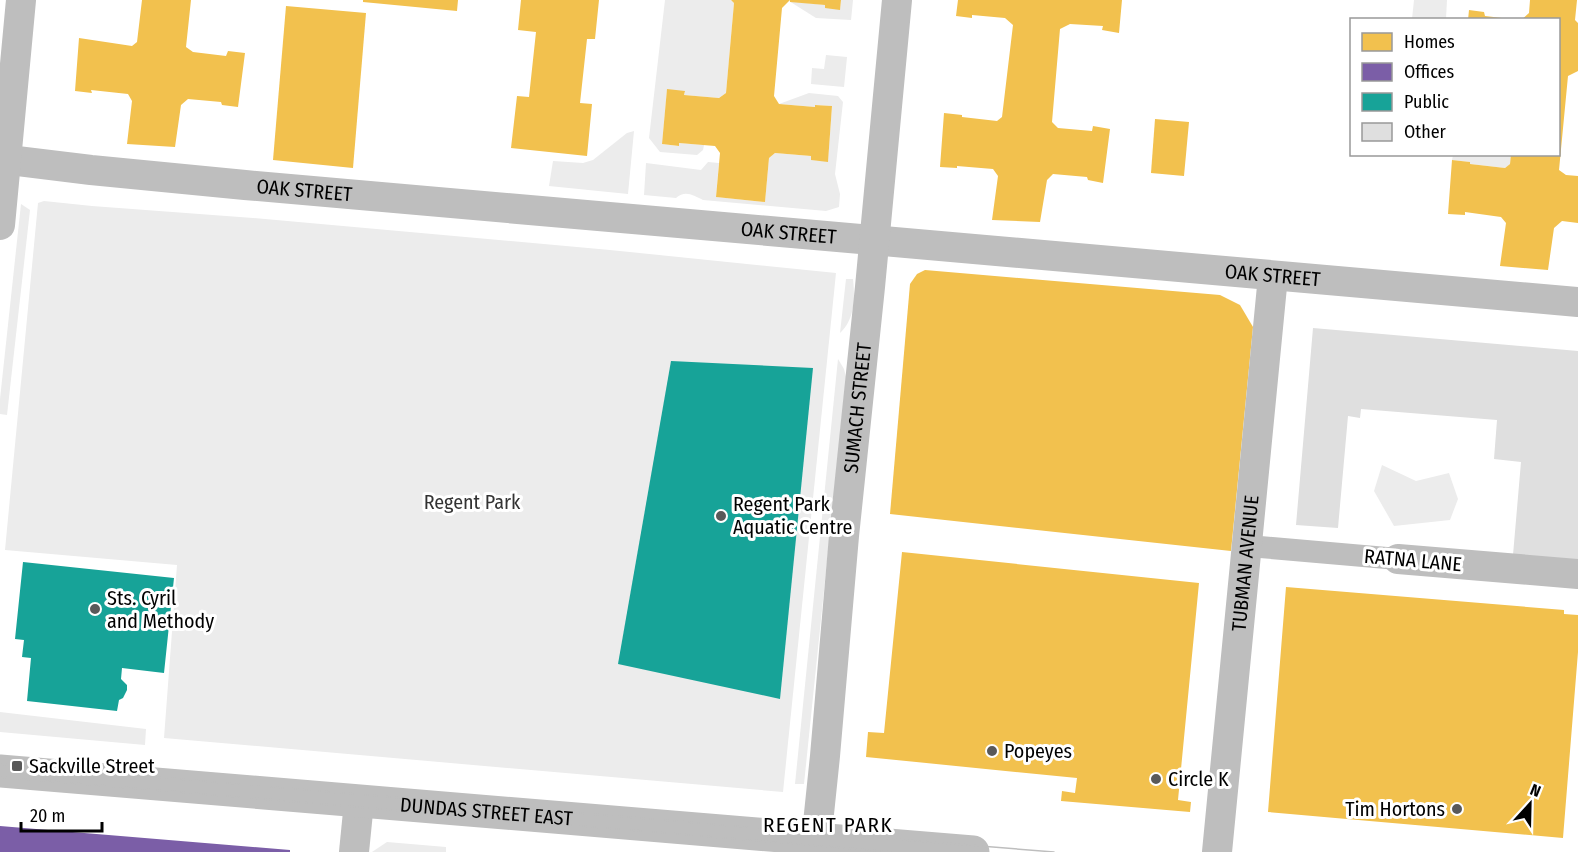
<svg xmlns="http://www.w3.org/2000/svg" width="1578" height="852" font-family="'Fira Sans Condensed',sans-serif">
	<rect width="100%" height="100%" fill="#fff"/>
	<!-- green -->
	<g fill="#ececec">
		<polygon points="665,0 731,0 734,3 726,93 719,98 684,95 685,92 667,90 662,144 678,146 679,143 704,145 703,150 697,155 660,152 649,138"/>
		<polygon points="841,0 853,0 851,20 816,18 789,1 825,5 840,9"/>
		<polygon points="1414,0 1447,0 1446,19 1412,19"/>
		<polygon points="826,55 847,57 844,87 811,84 812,68 824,69"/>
		<path d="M809 93 838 96 843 102 835 174 840 194 839 207 826 211 703 200C693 195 685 190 676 198L644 195 646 163 701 170 708 162 719 163 716 197 765 202 769 158 775 153 811 156V160L828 161 832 106 816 105 815 107 779 104Z"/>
		<polygon points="634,131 628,194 549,186 553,161 583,163 593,160 627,133"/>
		<polygon points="1453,155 1511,155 1510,164 1505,168 1470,164 1470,162 1452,160"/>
		<polygon points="44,201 92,206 253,218 610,250 836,273 783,792 164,738 177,565 5,550 38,203"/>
		<polygon points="21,204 30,210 7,415 0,414 0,399"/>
		<path d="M846 279H853C855 298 855 319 840 333Z"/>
		<polygon points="838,359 844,369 846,377 804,784 795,784"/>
		<polygon points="1382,465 1416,481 1449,473 1458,499 1450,520 1394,526 1374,491"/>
		<polygon points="0,712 146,729 145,745 0,732"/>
		<polygon points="387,842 446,847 446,852 372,852"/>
	</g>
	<!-- homes -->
	<g fill="#f2c14e">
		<polygon points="142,0 191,0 186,47 193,52 226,56 228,51 245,53 238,107 222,105 221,102 188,99 181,105 175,147 127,144 132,101 128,94 91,90 92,93 75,91 79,38 132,46 137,42"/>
		<polygon points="363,0 458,0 457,11 363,2"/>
		<polygon points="521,0 599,0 595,39 587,39 580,103 592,104 587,156 511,148 517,96 529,97 536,32 518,30"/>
		<polygon points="731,0 790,0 782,8 774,96 779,104 815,107 815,105 832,106 828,162 811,160 811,156 775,153 769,158 765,202 716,197 720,153 715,146 679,143 679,146 662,144 667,89 685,91 684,95 719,98 726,93 734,3"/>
		<polygon points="790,0 841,0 840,10 825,8 825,5 790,2"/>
		<polygon points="958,0 1122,0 1119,33 1102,30 1103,26 1070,24 1060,29 1052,122 1058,128 1092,131 1093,126 1110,129 1103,183 1088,180 1087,177 1053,174 1047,180 1040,222 992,220 998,176 993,169 957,166 957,168 940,167 944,113 962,115 962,117 997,121 1002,117 1013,25 1005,18 972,15 972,18 956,16"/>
		<polygon points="1530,0 1577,0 1575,20 1578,23 1578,71 1568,76 1559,170 1566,175 1578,176 1578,223 1562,221 1554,228 1548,270 1500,266 1506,223 1501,217 1465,212 1465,215 1448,214 1452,160 1470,162 1470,164 1505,168 1510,164 1511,154 1558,154 1558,20 1521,20 1529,13"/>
		<polygon points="286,6 366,13 353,168 273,160"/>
		<polygon points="1469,10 1484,12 1485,16 1502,18 1502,20 1468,20"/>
		<polygon points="1155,119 1189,122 1184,176 1151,173"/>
		<polygon points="925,270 1220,295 1240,305 1253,327 1231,551 890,514 910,284 917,274"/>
		<polygon points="902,552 1199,583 1178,800 1191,802 1190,812 1061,801 1062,791 1075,793 1077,778 866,757 868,732 884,733"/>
		<polygon points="1286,587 1564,610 1564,614 1578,615 1578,652 1563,838 1268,812"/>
	</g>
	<!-- offices -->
	<polygon fill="#7b5ea7" points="0,826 290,850 290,852 0,852"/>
	<!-- public -->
	<g fill="#17a398">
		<polygon points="671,361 813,368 780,699 618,664"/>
		<polygon points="23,562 174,578 164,673 122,668 121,679 127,685 127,690 123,698 119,700 117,711 27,701 31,658 22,657 24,640 15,639"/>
	</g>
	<!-- building -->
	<polygon fill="#dfdfdf" points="1313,328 1578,351 1578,561 1513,555 1521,462 1494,459 1497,420 1361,409 1360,418 1348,416 1338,528 1296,525"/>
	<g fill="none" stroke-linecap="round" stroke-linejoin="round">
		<!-- pedestrian -->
		<polyline stroke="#bebebe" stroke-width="22" points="1248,546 1398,559"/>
		<!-- minor -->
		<g stroke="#bebebe" stroke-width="30">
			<path id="s1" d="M0 159 91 170 245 185 1578 302"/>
			<polyline points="0,225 21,0"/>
			<polyline points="1398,559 1578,574"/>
			<polyline points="354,852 359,802"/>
			<path id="s2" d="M815 852 825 756 844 536 870 287 897 0"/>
			<path id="s3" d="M1217 852 1273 276"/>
		</g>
		<!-- tertiary -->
		<path stroke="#bebebe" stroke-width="33" id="s4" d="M0 771 973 852"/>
		<!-- tram -->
		<g stroke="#bebebe" stroke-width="1.5">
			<polyline points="0,764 817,833 1054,852"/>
			<polyline points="0,777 892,852"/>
		</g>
	</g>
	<!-- markers -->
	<g fill="#595959" stroke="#fff" stroke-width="2">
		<circle cx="721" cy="516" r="6"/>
		<circle cx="95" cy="609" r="6"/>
		<circle cx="992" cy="751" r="6"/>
		<rect x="11" y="760" width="12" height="12" rx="3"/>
		<circle cx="1156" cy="779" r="6"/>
		<circle cx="1457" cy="809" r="6"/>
	</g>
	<g text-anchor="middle" stroke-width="6" stroke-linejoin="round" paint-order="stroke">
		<!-- street labels -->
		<g font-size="20" fill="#000" stroke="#fff">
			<text dy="7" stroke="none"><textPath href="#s1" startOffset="306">OAK STREET</textPath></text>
			<text dy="7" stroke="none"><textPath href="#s1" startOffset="792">OAK STREET</textPath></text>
			<text dy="7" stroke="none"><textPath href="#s1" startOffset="1278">OAK STREET</textPath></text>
			<text dy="7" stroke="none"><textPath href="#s2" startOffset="446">SUMACH STREET</textPath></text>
			<text transform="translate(1413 560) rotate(5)" y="7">RATNA LANE</text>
			<text dy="7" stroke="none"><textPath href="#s3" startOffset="290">TUBMAN AVENUE</textPath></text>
			<text dy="7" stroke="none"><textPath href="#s4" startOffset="488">DUNDAS STREET EAST</textPath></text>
		</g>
		<!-- park labels -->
		<g font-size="20" fill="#333" stroke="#fff">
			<text x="472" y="509">Regent Park</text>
		</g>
		<!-- poi labels -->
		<g font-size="20" fill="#000" stroke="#fff" text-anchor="start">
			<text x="733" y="511">Regent Park<tspan x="733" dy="23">Aquatic Centre</tspan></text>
			<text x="107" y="605">Sts. Cyril<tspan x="107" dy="23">and Methody</tspan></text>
			<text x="1004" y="758">Popeyes</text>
			<text x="29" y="773">Sackville Street</text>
			<text x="1168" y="786">Circle K</text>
			<text x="1445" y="816" text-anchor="end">Tim Hortons</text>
		</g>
		<!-- neighbourhood labels -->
		<g font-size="21" letter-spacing="1.5" fill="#000" stroke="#fff">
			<text x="828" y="832">REGENT PARK</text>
		</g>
	</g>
	<!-- legend -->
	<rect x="1350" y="18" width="210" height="138" fill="#ffffff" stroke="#999999" stroke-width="1.5"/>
	<rect x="1362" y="33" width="30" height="18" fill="#f2c14e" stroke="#999999" stroke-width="1.5"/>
	<text x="1404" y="48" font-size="18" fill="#000000">Homes</text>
	<rect x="1362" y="63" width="30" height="18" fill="#7b5ea7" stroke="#999999" stroke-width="1.5"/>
	<text x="1404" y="78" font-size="18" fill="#000000">Offices</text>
	<rect x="1362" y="93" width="30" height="18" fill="#17a398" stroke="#999999" stroke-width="1.5"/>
	<text x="1404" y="108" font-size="18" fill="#000000">Public</text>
	<rect x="1362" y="123" width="30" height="18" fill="#dfdfdf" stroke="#999999" stroke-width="1.5"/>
	<text x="1404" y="138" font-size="18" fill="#000000">Other</text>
	<!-- north arrow -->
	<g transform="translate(1530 804) rotate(22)" stroke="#ffffff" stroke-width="4.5" paint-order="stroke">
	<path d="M0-4.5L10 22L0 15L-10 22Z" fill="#000000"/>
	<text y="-9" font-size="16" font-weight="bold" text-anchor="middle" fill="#000000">N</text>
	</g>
	<!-- scale -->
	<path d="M21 822v9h81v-9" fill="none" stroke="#000000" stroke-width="3"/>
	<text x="30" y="822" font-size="18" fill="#000000" stroke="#ffffff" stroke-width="4.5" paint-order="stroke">20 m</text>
</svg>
